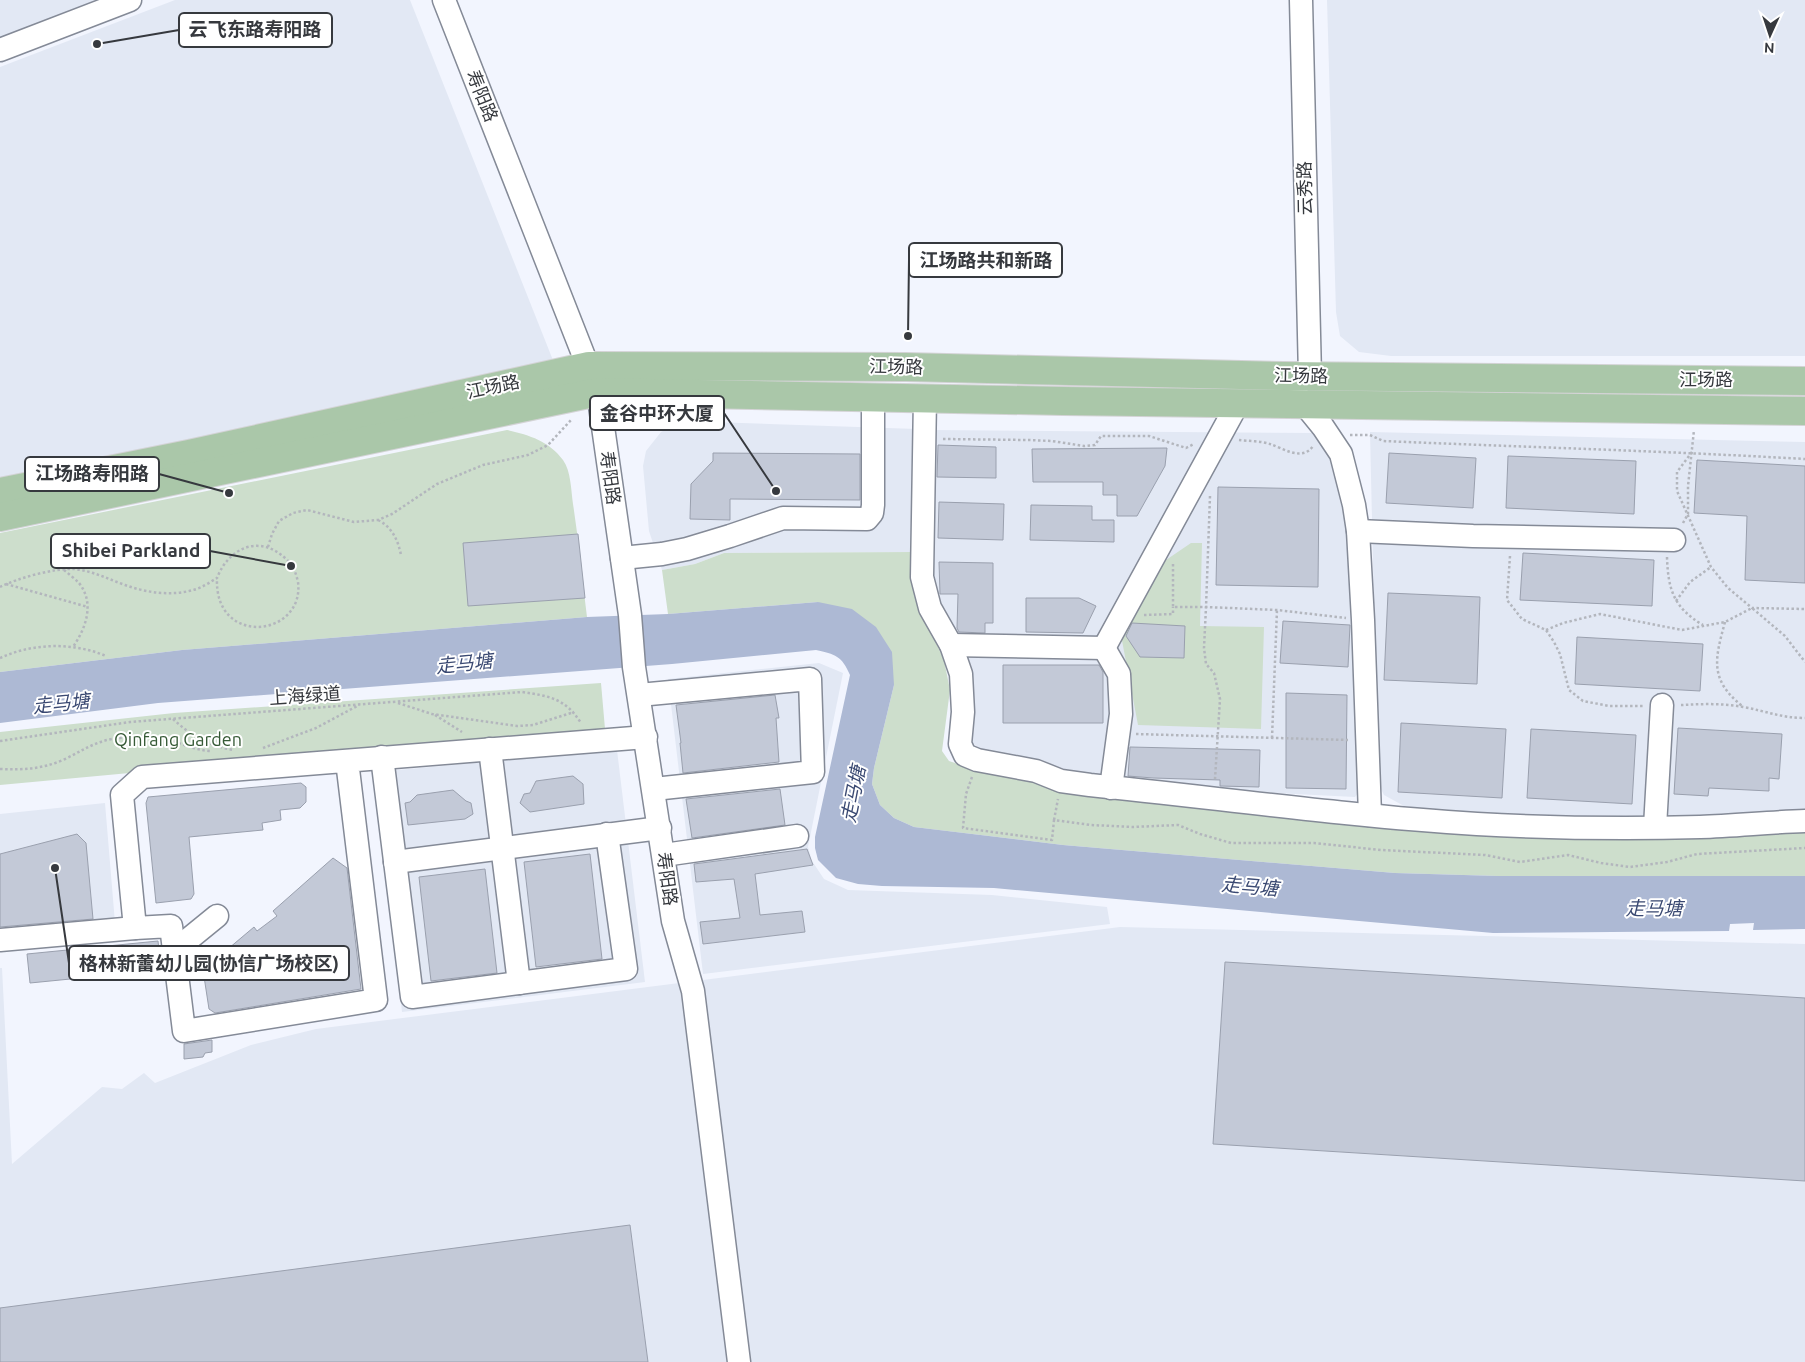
<svg xmlns="http://www.w3.org/2000/svg" width="1805" height="1362" font-family="Ubuntu,'Noto Sans SC',sans-serif">
	<rect width="100%" height="100%" fill="#f2f5fe"/>
	<!-- built -->
	<g fill="#e2e8f4">
		<polygon points="0,0 107,0 0,43"/>
		<polygon points="175,0 410,0 564,388 0,508 0,67"/>
		<polygon points="1327,0 1805,0 1805,356 1391,356 1359,352 1340,336 1336,312"/>
		<polygon points="682,421 917,429 914,552 724,553 695,564 662,570 649,531 643,466 646,451 661,432"/>
		<polygon points="931,430 1317,433 1329,450 1347,506 1360,791 1355,797 1216,790 1063,777 985,751 970,742 931,594"/>
		<polygon points="1370,432 1805,442 1805,814 1614,821 1428,809 1404,806 1384,795 1378,783"/>
		<polygon points="819,663 843,673 808,847 812,861 824,879 848,890 992,895 1107,907 1110,924 703,974 668,679"/>
		<polygon points="617,750 645,982 402,1012 376,772"/>
		<polygon points="105,803 115,923 0,934 0,814"/>
		<polygon points="1120,927 1805,944 1805,1362 0,1362 0,968 2,968 12,1164 102,1087 122,1089 144,1073 155,1083 251,1045 316,1029"/>
	</g>
	<!-- green -->
	<g fill="#cddecc">
		<path d="M507 430C529 435 549 441 563 460 571 471 571 490 573 504 579 542 582 579 587 617L182 650 0 672V533Z"/>
		<polygon points="1191,543 1202,543 1200,626 1264,627 1261,729 1138,725 1120,630 1166,560"/>
		<polygon points="914,552 914,595 944,660 950,690 942,751 949,761 967,767 1013,772 1061,791 1805,832 1805,876 1498,876 1395,873 1063,845 914,827 894,818 880,805 872,784 874,768 894,685 818,602 668,614 662,570 695,564 724,553"/>
		<polygon points="601,683 605,729 0,785 0,732 174,713"/>
	</g>
	<!-- water -->
	<path fill="#adb9d4" d="M818 602 852 609 876 627 892 652 894 685 874 768 872 784 880 805 894 818 914 827 1063 845 1395 873 1498 876H1805V929L1753 930 1754 923 1730 924 1729 931 1493 933 994 888 882 886 858 884 836 878 818 860 815 848V837L850 675C842 656 835 654 816 650L672 664 158 703 0 723V672L182 650 587 617 668 614Z"/>
	<!-- building -->
	<g fill="#c3c9d7" stroke="#9aa0ae">
		<polygon points="938,445 996,447 996,478 937,477"/>
		<polygon points="1167,448 1165,466 1137,516 1117,516 1117,495 1103,495 1103,482 1033,482 1032,449"/>
		<polygon points="713,453 860,454 860,500 730,499 730,520 690,519 691,484 713,461"/>
		<polygon points="1389,453 1476,458 1473,508 1386,503"/>
		<polygon points="1508,456 1636,461 1634,514 1506,508"/>
		<polygon points="1697,460 1805,466 1805,583 1745,580 1747,516 1694,513"/>
		<polygon points="1218,487 1319,489 1318,587 1216,585"/>
		<polygon points="939,502 1004,504 1003,540 938,538"/>
		<polygon points="1031,505 1092,506 1092,520 1114,520 1114,542 1030,540"/>
		<polygon points="578,534 585,598 468,606 463,543"/>
		<polygon points="1523,553 1654,560 1652,606 1520,600"/>
		<polygon points="939,562 993,563 993,623 985,623 985,633 959,632 957,628 958,594 940,594"/>
		<polygon points="1388,593 1480,597 1477,684 1384,680"/>
		<polygon points="1026,598 1079,598 1096,606 1083,633 1026,632"/>
		<polygon points="1283,621 1350,625 1348,667 1280,663"/>
		<polygon points="1132,623 1185,626 1184,658 1140,657 1126,636"/>
		<polygon points="1577,637 1703,644 1700,691 1575,684"/>
		<polygon points="1003,665 1099,665 1103,672 1103,723 1003,723"/>
		<polygon points="1286,693 1347,695 1346,789 1286,788"/>
		<polygon points="775,695 779,718 776,718 779,762 683,773 680,743 681,743 676,705"/>
		<polygon points="1401,723 1506,729 1502,798 1398,792"/>
		<polygon points="1678,728 1782,734 1779,779 1769,778 1769,791 1709,788 1708,796 1674,794"/>
		<polygon points="1531,729 1636,735 1632,804 1527,798"/>
		<polygon points="1130,747 1260,750 1259,787 1220,786 1220,780 1153,778 1128,776"/>
		<polygon points="573,776 583,784 584,804 530,812 520,803 524,794 530,793 536,781"/>
		<polygon points="301,783 306,787 306,802 300,808 280,810 281,820 262,823 263,830 189,837 194,894 191,899 156,903 146,803 148,797"/>
		<polygon points="780,789 785,825 692,838 686,799"/>
		<polygon points="453,790 466,801 471,803 473,814 465,819 408,825 405,803 410,802 417,795"/>
		<polygon points="77,834 86,843 93,919 0,927 0,854"/>
		<polygon points="807,849 813,865 755,874 760,915 802,911 805,932 703,944 700,922 740,918 734,879 696,882 694,864"/>
		<polygon points="590,854 602,959 536,967 524,862"/>
		<polygon points="333,858 347,868 361,989 215,1013 209,1009 203,970 254,927 257,931 277,916 273,911"/>
		<polygon points="485,869 497,973 431,981 419,877"/>
		<polygon points="158,941 161,970 30,983 27,954"/>
		<polygon points="1225,962 1805,998 1805,1181 1213,1144"/>
		<polygon points="212,1040 212,1052 205,1053 203,1057 184,1059 184,1044"/>
		<polygon points="630,1225 648,1362 0,1362 0,1308"/>
	</g>
	<g fill="none" stroke-linecap="round" stroke-linejoin="round">
		<!-- minor casing -->
		<g stroke="#848a97" stroke-width="25">
			<g id="minor">
				<polyline points="444,0 598,392 630,615 634,667 673,921 693,991 739,1362"/>
				<polyline points="1301,0 1310,376"/>
				<polyline points="0,50 130,0"/>
				<polyline points="1297,395 1323,427 1341,454 1354,505 1358,531 1363,620 1370,815"/>
				<path d="M925 398 922 577 930 608 951 645 961 674 963 712 960 744 965 755 977 760 1036 771 1061 781 1090 785C1219 798 1348 816 1477 824 1551 828 1626 829 1700 827 1735 826 1770 822 1805 821"/>
				<polyline points="1358,531 1473,536 1674,540"/>
				<polyline points="622,558 662,554 687,549 730,536 783,518 867,519 872,513 873,505 873,397"/>
				<polyline points="951,645 1104,648"/>
				<polyline points="1104,648 1238,403"/>
				<polyline points="1104,648 1119,674 1121,714 1111,788"/>
				<polyline points="639,695 810,679 813,772 654,789"/>
				<polyline points="490,749 519,983"/>
				<polyline points="382,757 412,997 626,969 607,834"/>
				<polyline points="347,761 376,1000 184,1031 171,926 135,928 122,795 142,777 646,737"/>
				<polyline points="1655,827 1662,705"/>
				<polyline points="664,855 797,836"/>
				<polyline points="395,862 660,828"/>
				<polyline points="0,940 135,928"/>
				<polyline points="174,951 217,916"/>
			</g>
		</g>
		<!-- major casing -->
		<g stroke="#d3d3d5" stroke-width="30">
			<g id="major">
				<polyline points="0,492 189,454 589,366 906,367 1283,376 1805,381"/>
				<polyline points="0,517 598,392 1063,401 1805,411"/>
			</g>
		</g>
		<!-- path -->
		<g stroke="#b3b6bd" stroke-width="2.5" stroke-dasharray="2.5 2.5" stroke-linecap="butt">
			<path d="M1350 435H1370L1383 441C1524 447 1664 451 1805 459"/>
			<polyline points="943,439 1028,440 1052,441 1084,446 1095,445 1101,436 1149,436 1186,448 1194,444"/>
			<path d="M1239 440C1248 441 1261 441 1270 444 1283 448 1302 462 1313 446"/>
			<polyline points="1692,452 1677,472 1677,491 1711,567 1728,588 1752,608 1805,609"/>
			<polyline points="1210,496 1206,607 1277,610 1346,618"/>
			<path d="M378 520C392 527 398 540 401 555"/>
			<polyline points="1683,523 1688,514 1688,486 1694,430"/>
			<polyline points="268,547 272,534 279,521 293,513 307,510 354,522 378,520 392,514 437,484 483,465 528,455 548,445 571,420"/>
			<polyline points="1510,556 1507,600 1522,619 1546,630 1554,642 1560,654 1569,690 1583,701 1609,706 1643,706"/>
			<path d="M1667 557C1668 590 1674 608 1703 625"/>
			<polyline points="1173,564 1173,607 1206,607 1204,648 1206,664 1214,673 1220,699 1215,779"/>
			<path d="M64 570C69 574 75 579 79 583 95 603 86 628 73 647"/>
			<polyline points="6,584 88,607"/>
			<path d="M0 587C18 578 54 568 74 569 93 571 108 579 125 585 147 593 172 596 193 590 202 588 210 582 217 578 229 547 260 534 286 559 293 565 296 573 298 582 305 637 214 648 217 578"/>
			<polyline points="1676,601 1690,582 1711,567"/>
			<polyline points="1144,615 1173,614 1173,607"/>
			<path d="M1725 622C1715 659 1709 679 1742 706"/>
			<polyline points="1546,630 1563,623 1600,614 1682,630 1725,622 1752,608 1785,636 1805,662"/>
			<path d="M0 658C33 643 73 642 106 656"/>
			<polyline points="398,703 432,714 517,726 533,725 574,712"/>
			<path d="M1681 705C1701 704 1723 703 1743 707 1766 711 1781 718 1805 718"/>
			<polyline points="435,715 462,732"/>
			<path d="M173 719C190 735 210 746 233 750"/>
			<polyline points="1136,734 1348,740"/>
			<polyline points="1272,738 1277,610"/>
			<path d="M0 741 130 722 522 692C549 696 565 698 581 723"/>
			<polyline points="263,748 316,728 359,705"/>
			<path d="M0 769C23 770 42 769 63 760 80 752 94 742 112 739 131 736 151 735 169 740 183 744 195 750 210 751"/>
			<polyline points="972,777 966,794 963,828 1052,840 1054,820 1091,825 1133,827 1178,825 1200,834 1231,843 1314,843 1381,850 1485,855 1520,862 1568,855 1601,863 1630,867 1667,862 1697,854 1805,848"/>
			<polyline points="1054,820 1058,799"/>
		</g>
		<!-- minor -->
		<use href="#minor" stroke="#fff" stroke-width="22"/>
		<!-- major -->
		<use href="#major" stroke="#aac7a9" stroke-width="28"/>
	</g>
	<g text-anchor="middle" stroke-width="4" stroke-linejoin="round" paint-order="stroke">
		<!-- street labels -->
		<g font-size="18" fill="#36393e" stroke="#fff">
			<text transform="translate(482 96) rotate(68)" y="6">寿阳路</text>
			<text transform="translate(1305 188) rotate(-91)" y="6">云秀路</text>
			<text transform="translate(896 367) rotate(1)" y="6">江场路</text>
			<text transform="translate(1301 376) rotate(1)" y="6">江场路</text>
			<text x="1706" y="386">江场路</text>
			<text transform="translate(493 387) rotate(-12)" y="6">江场路</text>
			<text transform="translate(610 478) rotate(82)" y="6">寿阳路</text>
			<text transform="translate(305 696) rotate(-4)" y="6">上海绿道</text>
			<text transform="translate(667 879) rotate(82)" y="6">寿阳路</text>
		</g>
		<!-- park labels -->
		<g font-size="18" fill="#365a36" stroke="#fff">
			<text x="178" y="746">Qinfang Garden</text>
		</g>
		<!-- water labels -->
		<g font-size="19" font-style="italic" fill="#3a4972" stroke="#fff">
			<text transform="translate(464 663) rotate(-6)" y="7">走马塘</text>
			<text transform="translate(61 703) rotate(-6)" y="7">走马塘</text>
			<text transform="translate(853 794) rotate(-79)" y="7">走马塘</text>
			<text transform="translate(1250 886) rotate(5)" y="7">走马塘</text>
			<text x="1654" y="915">走马塘</text>
		</g>
	</g>
	<!-- callouts -->
	<path fill="none" stroke="#36393e" stroke-width="2" d="M97 44L179 30M908 336L909 260M776 491L724 413M229 493L159 474M291 566L210 551M55 868L69 963"/>
	<g fill="#36393e" stroke="#fff" stroke-width="2">
		<circle cx="97" cy="44" r="5"/>
		<circle cx="908" cy="336" r="5"/>
		<circle cx="776" cy="491" r="5"/>
		<circle cx="229" cy="493" r="5"/>
		<circle cx="291" cy="566" r="5"/>
		<circle cx="55" cy="868" r="5"/>
	</g>
	<g fill="#fff" stroke="#36393e" stroke-width="2">
		<rect x="179" y="13" width="153" height="34" rx="5"/>
		<rect x="909" y="243" width="153" height="34" rx="5"/>
		<rect x="590" y="396" width="134" height="34" rx="5"/>
		<rect x="25" y="457" width="134" height="34" rx="5"/>
		<rect x="51" y="534" width="159" height="34" rx="5"/>
		<rect x="69" y="946" width="280" height="34" rx="5"/>
	</g>
	<g font-size="19" text-anchor="middle" font-weight="bold" fill="#36393e">
		<text x="255" y="36">云飞东路寿阳路</text>
		<text x="986" y="267">江场路共和新路</text>
		<text x="657" y="420">金谷中环大厦</text>
		<text x="92" y="480">江场路寿阳路</text>
		<text x="131" y="557">Shibei Parkland</text>
		<text x="209" y="970">格林新蕾幼儿园(协信广场校区)</text>
	</g>
	<!-- north arrow -->
	<g transform="translate(1770 35) rotate(183)" stroke="#ffffff" stroke-width="4" paint-order="stroke">
	<path d="M0-4L9 19L0 12L-9 19Z" fill="#36393e"/>
	<text y="-8" font-size="14" font-weight="bold" text-anchor="middle" fill="#36393e">N</text>
	</g>
</svg>
